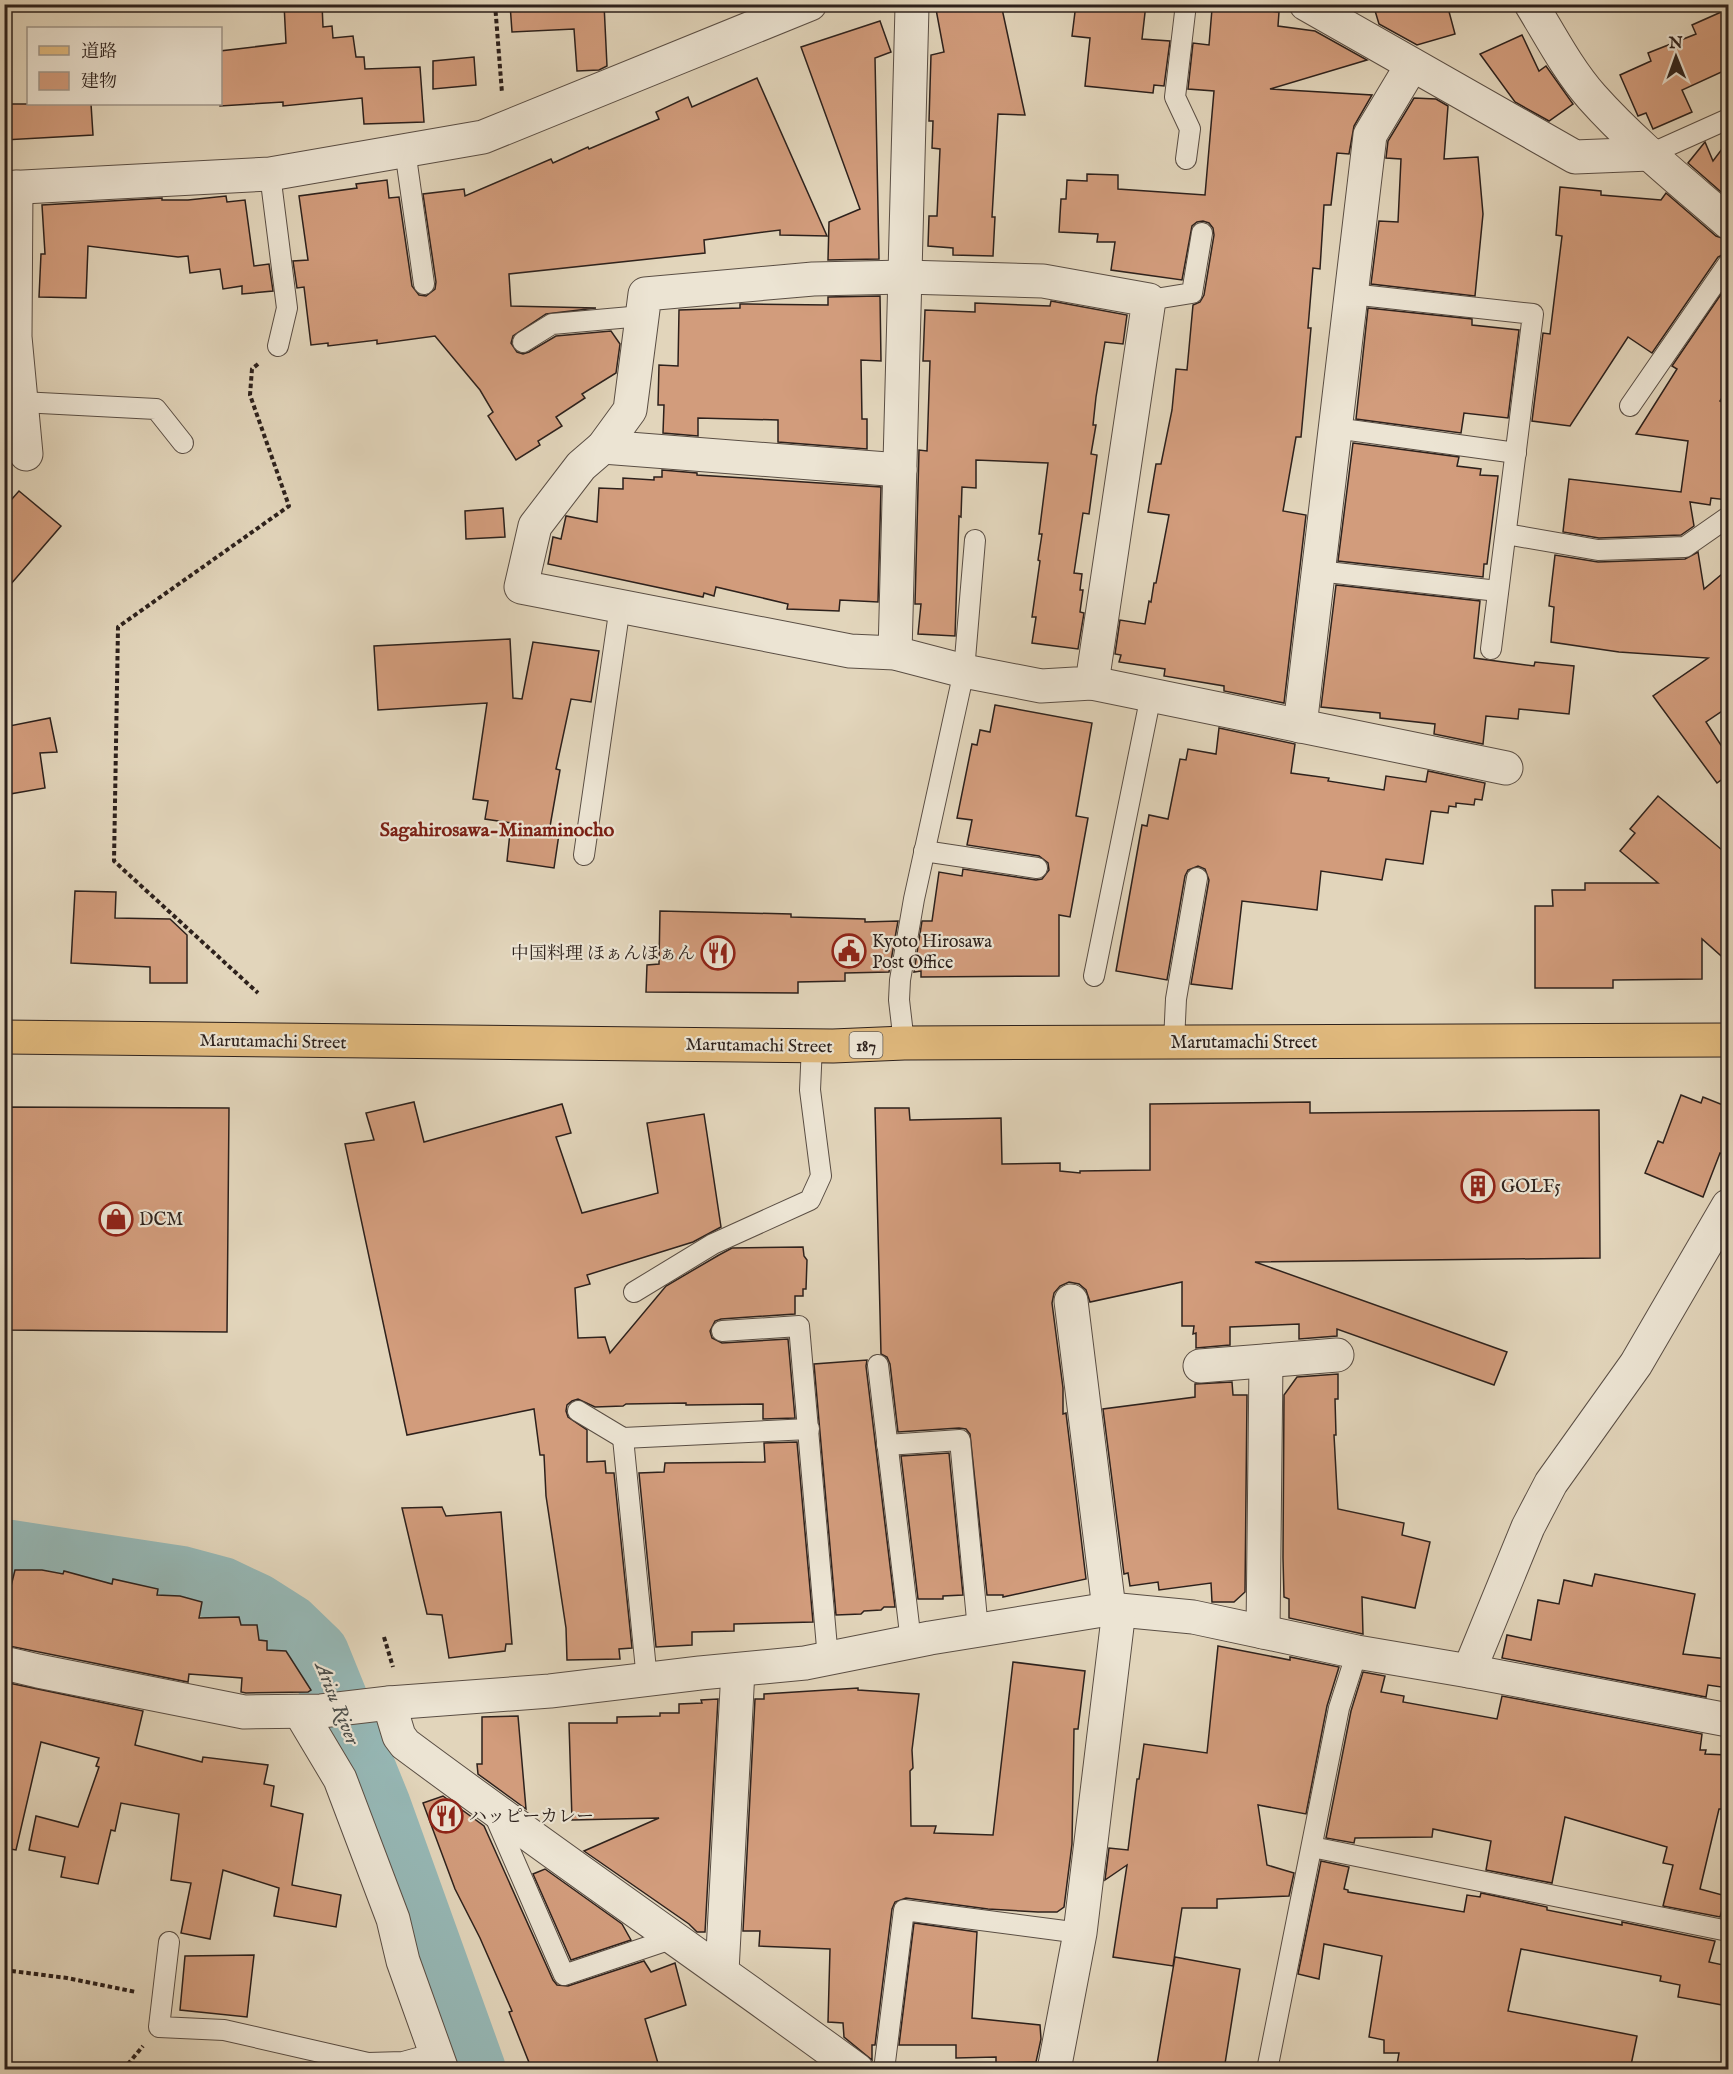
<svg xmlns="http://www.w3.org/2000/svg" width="1733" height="2074" font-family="'IM FELL English','Noto Serif JP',serif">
	<rect width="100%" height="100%" fill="#e2d5bb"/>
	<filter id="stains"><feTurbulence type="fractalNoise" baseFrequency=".00333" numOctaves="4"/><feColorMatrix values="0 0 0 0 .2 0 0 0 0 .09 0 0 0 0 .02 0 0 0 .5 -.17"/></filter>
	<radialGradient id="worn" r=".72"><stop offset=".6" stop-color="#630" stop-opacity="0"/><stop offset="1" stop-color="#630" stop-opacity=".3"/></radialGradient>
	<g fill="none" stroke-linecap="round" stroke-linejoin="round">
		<!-- river -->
		<polyline stroke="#96b8b6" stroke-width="64" points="4,1551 181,1578 222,1589 256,1605 289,1626 317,1653 379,1806 474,2070"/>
	</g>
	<!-- building -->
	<g fill="#d29c7c" stroke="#2d211c" stroke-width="1.5">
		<polygon points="284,4 322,4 323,27 332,26 333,38 353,36 356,57 364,57 365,69 420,67 424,122 364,124 362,98 283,106 283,102 220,106 220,51 286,43"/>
		<polygon points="510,4 604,4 607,66 599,70 577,71 574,29 512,32"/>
		<polygon points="935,4 1001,4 1025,115 998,114 992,217 995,217 993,256 953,255 953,248 928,246 929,216 937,216 940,149 932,148 933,121 929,121 931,55 944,52"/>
		<polygon points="1076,4 1146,4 1142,39 1170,41 1164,86 1154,85 1153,93 1085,86 1090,38 1072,36"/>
		<polygon points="1216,4 1252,4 1252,9 1279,12 1278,26 1315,31 1367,60 1270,89 1372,95 1354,126 1349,154 1337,153 1331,205 1324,205 1320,269 1313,268 1308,328 1311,328 1301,437 1296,437 1283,511 1306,515 1284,703 1224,691 1224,686 1164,676 1165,669 1119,662 1121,655 1115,654 1120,620 1145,624 1149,601 1151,602 1154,583 1156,583 1169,515 1148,512 1156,464 1161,464 1172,410 1176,369 1187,370 1193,305 1200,302 1204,295 1214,235 1213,228 1209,223 1203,221 1197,222 1192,226 1182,280 1111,270 1115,242 1097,242 1098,234 1059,232 1061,199 1066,199 1067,180 1087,181 1087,174 1118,175 1118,189 1205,195 1214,91 1188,89 1193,43 1209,45 1212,9 1216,9"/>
		<polygon points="1373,4 1447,4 1455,34 1417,45 1379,24"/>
		<polygon points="1728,9 1728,69 1682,90 1692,112 1653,129 1646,113 1638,116 1620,75 1651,61 1648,53 1696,34 1692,25"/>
		<polygon points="880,21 891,52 875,58 879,259 828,260 829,222 860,209 801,47"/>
		<polygon points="1522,35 1539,71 1546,66 1573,104 1549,121 1515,102 1480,54"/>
		<polygon points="474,57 476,85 433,89 433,61"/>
		<polygon points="757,78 827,236 780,235 780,230 704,240 705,253 509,274 511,306 596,308 546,314 513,336 511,343 517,352 523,354 529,352 556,336 611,331 620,344 616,373 582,394 585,398 556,417 562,426 538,441 540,445 516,460 488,416 493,412 480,390 435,336 377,344 377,340 328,346 328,343 311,345 304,287 297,288 293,261 308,260 299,196 357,188 356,184 387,180 389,198 399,197 412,286 419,295 426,296 435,289 436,282 423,194 464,189 465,196 551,159 553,163 588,147 589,149 659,119 656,112 688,97 692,107"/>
		<polygon points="1414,98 1436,99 1448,106 1444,159 1478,157 1483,214 1475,296 1371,284 1379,221 1398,222 1401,159 1386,158 1388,141"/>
		<polygon points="4,104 91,104 93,135 4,140"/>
		<polygon points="1728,141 1728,198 1688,163 1705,142 1713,161"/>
		<polygon points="1560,187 1601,191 1601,195 1661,200 1666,193 1716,236 1728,240 1728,252 1718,257 1652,353 1628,337 1570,426 1532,421 1543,333 1550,334 1562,236 1556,235"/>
		<polygon points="226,196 227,202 245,200 254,266 269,264 273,291 242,294 242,286 223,289 220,269 190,273 188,256 178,257 88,246 86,298 39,297 41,254 45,254 42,205 162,198 162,200 188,200"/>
		<polygon points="1728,284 1728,388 1720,401 1728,406 1728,500 1711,498 1710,505 1690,502 1694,526 1681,535 1599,538 1563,532 1569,479 1681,492 1688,441 1636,434 1677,369 1672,366"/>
		<polygon points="880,296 881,361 861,360 862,419 867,419 867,449 778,442 778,420 698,418 698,436 663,433 664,405 658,405 659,365 678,366 679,310 740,308 740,304 748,304 828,305 828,297"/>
		<polygon points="1051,301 1127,315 1123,344 1105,342 1096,397 1093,425 1096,425 1091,454 1097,455 1089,514 1083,513 1074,573 1082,574 1080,590 1083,590 1080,612 1084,613 1078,649 1032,643 1036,617 1032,617 1040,561 1038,560 1042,534 1039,534 1048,463 976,460 976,488 962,487 961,517 959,516 955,636 918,634 921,604 915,604 919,450 927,451 930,361 923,361 925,310 975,312 975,303 1050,306"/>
		<polygon points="1368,308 1472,319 1472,325 1519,330 1508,418 1464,413 1461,433 1356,419"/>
		<polygon points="1353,443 1459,457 1457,466 1481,469 1480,475 1498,476 1487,564 1484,564 1483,577 1338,561"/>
		<polygon points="662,470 697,473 697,475 881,487 878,602 840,600 839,611 787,609 788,604 716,587 714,596 704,593 703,597 548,564 553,537 561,539 566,516 597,522 599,488 623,489 623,478 654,480 654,477 662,477"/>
		<polygon points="19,491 61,526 4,592 4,508"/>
		<polygon points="503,508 505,537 466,539 465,511"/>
		<polygon points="1698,552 1704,589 1728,569 1728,707 1706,722 1728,756 1728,775 1717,783 1653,696 1708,658 1619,652 1551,642 1554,607 1549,606 1555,555 1598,562 1685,559"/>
		<polygon points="1336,585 1480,601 1474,658 1534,666 1535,662 1574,666 1569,714 1519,709 1518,719 1486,716 1483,744 1434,734 1435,724 1380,718 1380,713 1321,707"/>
		<polygon points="510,639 513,698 522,699 533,642 599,651 591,702 571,699 556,769 560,770 549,832 559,834 554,868 507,861 511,823 485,819 488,801 473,799 487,703 378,710 374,646"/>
		<polygon points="995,705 1092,723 1076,816 1088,818 1070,917 1059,915 1059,976 921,977 921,971 914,972 922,921 932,921 939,872 962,876 963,869 1036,880 1042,879 1049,870 1048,863 1039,856 967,845 972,820 957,818 972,744 977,745 980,730 990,732"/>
		<polygon points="50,718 57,752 40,753 45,788 4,795 4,727"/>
		<polygon points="1219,728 1295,744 1291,773 1329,778 1328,781 1384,790 1386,776 1426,782 1428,771 1485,783 1482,800 1475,799 1474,805 1456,803 1456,807 1449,806 1448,813 1431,811 1423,864 1386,859 1382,880 1321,871 1317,910 1242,901 1232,989 1191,984 1209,880 1205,869 1198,866 1188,870 1185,876 1167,980 1116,971 1142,825 1147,826 1149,815 1168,819 1180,759 1186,760 1188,749 1216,754"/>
		<polygon points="1658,796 1728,855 1728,962 1702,939 1702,979 1613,980 1613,988 1535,988 1535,906 1553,906 1552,890 1585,890 1585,883 1658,883 1620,851 1635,833 1630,829"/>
		<polygon points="75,891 116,892 115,918 170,919 187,935 187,983 150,983 150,967 71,963"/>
		<polygon points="660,911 791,914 791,917 865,919 865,922 898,921 889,972 845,973 845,981 798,982 798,993 646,992 647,965 659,964"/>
		<polygon points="1681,1095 1701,1103 1703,1097 1728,1107 1728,1157 1720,1153 1703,1197 1645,1173 1658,1141 1663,1143"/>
		<polygon points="414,1102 424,1142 562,1104 571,1133 556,1137 582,1213 658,1193 647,1123 704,1114 721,1227 693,1242 587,1275 590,1284 575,1288 578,1338 605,1337 610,1353 666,1286 719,1255 732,1248 803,1247 804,1256 807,1260 806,1289 803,1289 803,1296 795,1296 795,1314 721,1319 715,1321 710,1331 712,1338 722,1343 788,1339 795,1418 763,1419 763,1404 686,1405 686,1403 626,1404 623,1406 595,1407 578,1399 572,1401 567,1405 566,1411 568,1417 587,1430 587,1462 605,1461 606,1473 614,1473 632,1648 619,1649 620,1659 567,1660 566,1628 546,1496 544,1455 540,1455 534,1409 407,1435 345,1144 374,1140 366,1113"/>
		<polygon points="1310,1102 1310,1113 1599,1110 1600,1258 1255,1262 1507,1352 1494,1385 1337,1329 1337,1336 1299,1339 1299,1324 1230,1327 1230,1345 1196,1348 1196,1333 1193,1334 1194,1326 1182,1326 1182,1282 1090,1302 1086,1290 1079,1284 1069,1282 1060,1286 1054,1293 1052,1303 1063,1388 1063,1414 1066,1413 1086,1579 1003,1597 1003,1595 987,1595 970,1434 966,1429 959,1428 898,1432 890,1364 887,1357 881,1354 875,1108 909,1108 910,1120 1001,1118 1002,1164 1060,1163 1060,1171 1080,1173 1080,1171 1150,1170 1150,1104"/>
		<polygon points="4,1107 229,1108 227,1332 4,1330"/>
		<polygon points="867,1360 866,1366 895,1607 884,1607 881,1610 864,1611 861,1614 836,1615 814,1364"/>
		<polygon points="1338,1374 1338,1399 1335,1399 1336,1435 1334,1435 1338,1509 1404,1523 1402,1535 1430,1542 1415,1608 1362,1597 1363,1634 1289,1618 1289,1599 1284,1597 1283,1558 1284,1395 1297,1377"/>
		<polygon points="1232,1382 1233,1395 1247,1395 1245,1592 1234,1602 1212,1602 1211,1583 1159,1590 1158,1582 1130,1586 1128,1573 1124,1574 1103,1409 1195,1397 1195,1384"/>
		<polygon points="797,1442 813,1622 734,1624 734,1631 692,1632 692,1645 656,1647 639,1473 664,1472 665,1463 765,1462 764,1443"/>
		<polygon points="949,1453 963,1595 943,1596 943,1599 918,1599 901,1456"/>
		<polygon points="442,1507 446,1516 501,1512 512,1644 506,1644 505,1651 449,1658 442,1615 427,1614 402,1508"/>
		<polygon points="15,1570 42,1570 63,1574 64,1571 112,1584 113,1579 158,1589 157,1595 180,1596 202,1602 199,1618 239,1617 241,1625 257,1625 259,1640 267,1641 267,1650 286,1651 311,1690 308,1692 246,1693 241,1692 242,1678 189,1674 188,1682 4,1645 4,1614"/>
		<polygon points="1595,1574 1695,1594 1683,1654 1728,1659 1728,1688 1708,1685 1706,1697 1502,1658 1507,1635 1531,1640 1538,1600 1559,1604 1564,1580 1592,1586"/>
		<polygon points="1218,1646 1290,1660 1290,1657 1339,1667 1327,1706 1306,1814 1258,1805 1267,1865 1294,1873 1289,1896 1217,1899 1217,1908 1182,1908 1173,1966 1113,1957 1127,1865 1105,1880 1109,1848 1128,1850 1137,1779 1139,1779 1144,1744 1207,1753"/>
		<polygon points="1013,1662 1085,1671 1078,1729 1074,1729 1072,1844 1064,1907 1057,1912 1038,1912 988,1909 906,1898 895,1902 892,1909 875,2045 872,2045 872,2060 844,2037 843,2023 828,2022 830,1949 759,1946 760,1931 743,1931 755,1699 764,1699 764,1694 858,1688 858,1690 919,1694 912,1750 913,1768 910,1771 911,1826 936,1826 934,1833 993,1835"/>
		<polygon points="1363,1672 1385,1676 1381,1692 1404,1696 1403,1702 1497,1719 1502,1696 1702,1734 1700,1750 1706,1750 1705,1754 1728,1755 1728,1809 1719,1809 1700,1889 1726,1896 1720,1917 1663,1906 1673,1865 1663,1863 1667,1847 1565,1817 1552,1883 1486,1870 1491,1841 1433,1829 1432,1837 1355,1838 1354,1843 1326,1838 1351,1711"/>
		<polygon points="4,1682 143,1711 135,1745 202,1762 203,1757 268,1765 264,1784 274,1786 271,1806 303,1814 292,1885 341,1895 336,1927 274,1916 279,1888 223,1870 210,1939 181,1933 191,1883 171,1880 179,1814 121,1803 115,1831 111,1830 98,1884 61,1877 65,1857 29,1850 36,1816 78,1827 99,1767 96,1766 99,1758 41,1742 16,1850 4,1848"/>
		<polygon points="718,1699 705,1932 697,1932 689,1924 584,1851 659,1818 572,1820 569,1723 617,1723 617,1717 660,1716 660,1713 679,1713 679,1704 702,1703 701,1700"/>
		<polygon points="518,1716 526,1809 478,1774 477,1764 482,1764 482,1717"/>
		<polygon points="443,1796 484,1826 553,1980 557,1985 568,1986 644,1961 651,1972 675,1963 686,2005 645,2019 660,2070 532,2070 509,2012 512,2011 480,1938 455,1889 423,1803"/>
		<polygon points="1321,1861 1349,1867 1344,1889 1348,1890 1348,1892 1464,1912 1467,1895 1480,1897 1481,1893 1547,1907 1547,1910 1622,1925 1622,1922 1715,1941 1709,1962 1728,1966 1728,2006 1678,1997 1680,1985 1660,1981 1661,1976 1521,1949 1508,2011 1637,2036 1630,2070 1396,2070 1399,2053 1384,2053 1384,2040 1369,2037 1382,1956 1324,1944 1319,1979 1298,1974"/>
		<polygon points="545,1869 622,1924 631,1940 571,1960 533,1874"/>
		<polygon points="914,1923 977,1932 972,2018 1040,2025 1041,2039 1036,2062 996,2063 996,2057 956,2058 956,2045 899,2045"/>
		<polygon points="254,1955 247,2017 180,2010 185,1956"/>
		<polygon points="1175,1957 1240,1969 1224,2070 1156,2070"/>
	</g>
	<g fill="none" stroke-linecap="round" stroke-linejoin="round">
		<!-- lane casing -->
		<g stroke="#5a4e44" stroke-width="22">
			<g id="lane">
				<polyline points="405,150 424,284"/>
				<polyline points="1650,154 1728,119"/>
				<polyline points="1186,159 1190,129 1175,97 1186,4"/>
				<polyline points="270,174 287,308 278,346"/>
				<polyline points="1351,294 1533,314 1491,649"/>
				<polyline points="1149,300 1192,293 1202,233"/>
				<polyline points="523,342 552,324 642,316"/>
				<polyline points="21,402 156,409 183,443"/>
				<polyline points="1630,406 1728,264"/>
				<polyline points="1335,428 1516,453"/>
				<polyline points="1506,534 1598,550 1685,547 1728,517"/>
				<polyline points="1318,571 1498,591"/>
				<polyline points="924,851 1037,868"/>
				<polyline points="584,855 620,606"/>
				<polyline points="1094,976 1151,695"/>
				<polyline points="1174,1042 1176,999 1197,878"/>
				<polyline points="904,1043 899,1000 900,980 914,899 964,671 975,540"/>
				<polyline points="634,1292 713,1244 810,1200 821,1176 810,1090 812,1045"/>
				<polyline points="722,1331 799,1326 828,1659"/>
				<polyline points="878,1365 911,1642"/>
				<polyline points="578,1411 623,1438 809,1429"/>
				<polyline points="623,1438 647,1680"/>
				<polyline points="887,1445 960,1440 978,1630"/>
				<polyline points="494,1814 564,1975 674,1938"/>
				<polyline points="1312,1847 1728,1931"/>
				<polyline points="169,1942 159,2027 224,2030 368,2063 403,2062 436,2053"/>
				<polyline points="884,2070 904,1910 1080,1933"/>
				<polyline points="1267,2070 1339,1708 1357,1652"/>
			</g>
		</g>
		<!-- street casing -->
		<g stroke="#5a4e44" stroke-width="35">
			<g id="street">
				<polyline points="1306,4 1575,157 1650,154"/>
				<path d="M1531 4C1550 35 1568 70 1592 97 1633 143 1682 182 1728 222"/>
				<polyline points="16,187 15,337 26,454"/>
				<polyline points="4,188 270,174 483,137 810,4"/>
				<polygon points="905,277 1043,281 1149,300 1092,683 1041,686 964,671 895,653 850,651 521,587 535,526 581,466 603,447 630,410 645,294 813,279"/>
				<polyline points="603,447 900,470"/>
				<polyline points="895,653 912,7"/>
				<polyline points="1092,683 1506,768"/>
				<polyline points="1300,726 1370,135 1412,65"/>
				<polyline points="1071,1301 1109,1609"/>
				<polyline points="1200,1366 1337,1355"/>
				<polyline points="1263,1632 1266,1361"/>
				<polyline points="4,1663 38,1671 244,1712 321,1711 389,1703 550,1691 700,1673 805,1663 930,1638 1109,1609 1193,1617 1357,1652 1469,1671 1728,1720"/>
				<polyline points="1469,1671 1528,1527 1551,1483 1636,1364 1728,1206"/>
				<path d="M389 1703 399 1736 405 1744C554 1855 707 1960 857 2070"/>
				<polyline points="300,1712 340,1779 393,1919 403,1961 442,2070"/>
				<polyline points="722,1971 738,1670"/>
				<polyline points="1054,2070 1080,1933 1119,1610"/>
			</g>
		</g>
		<!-- primary casing -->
		<g stroke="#2d211c" stroke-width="35">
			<polyline id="primary" points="4,1037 833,1046 904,1043 1728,1040"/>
		</g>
		<!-- path -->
		<g stroke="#2d211c" stroke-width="4" stroke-dasharray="4.5 3" stroke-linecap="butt">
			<polyline points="495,4 502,93"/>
			<polyline points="258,364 252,369 250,395 289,506 118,627 114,861 258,993"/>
			<polyline points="384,1637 393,1667"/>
			<polyline points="4,1970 67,1978 136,1992"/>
			<polyline points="123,2070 143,2046"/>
		</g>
		<!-- lane -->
		<use href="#lane" stroke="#ece4d3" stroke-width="20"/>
		<!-- street -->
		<use href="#street" stroke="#ece4d3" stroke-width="33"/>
		<!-- primary -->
		<use href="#primary" stroke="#e1ba7e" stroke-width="33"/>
	</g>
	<!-- icons -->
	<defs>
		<g id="civic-ring" transform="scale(1.725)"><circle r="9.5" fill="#ece4d3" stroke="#8f2418" stroke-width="1.5"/><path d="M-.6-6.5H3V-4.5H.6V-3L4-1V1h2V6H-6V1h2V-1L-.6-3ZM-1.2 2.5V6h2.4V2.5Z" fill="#8f2418"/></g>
		<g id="restaurant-ring" transform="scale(1.725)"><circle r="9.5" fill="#ece4d3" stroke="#8f2418" stroke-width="1.5"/><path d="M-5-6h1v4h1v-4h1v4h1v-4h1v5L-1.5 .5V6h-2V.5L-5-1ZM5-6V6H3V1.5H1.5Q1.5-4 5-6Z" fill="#8f2418"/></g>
		<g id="building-ring" transform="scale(1.725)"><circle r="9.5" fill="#ece4d3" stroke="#8f2418" stroke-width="1.5"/><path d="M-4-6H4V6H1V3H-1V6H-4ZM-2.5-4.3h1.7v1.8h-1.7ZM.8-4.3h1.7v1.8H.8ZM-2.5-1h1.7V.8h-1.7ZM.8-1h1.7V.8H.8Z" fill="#8f2418"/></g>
		<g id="shop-ring" transform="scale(1.725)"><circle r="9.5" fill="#ece4d3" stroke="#8f2418" stroke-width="1.5"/><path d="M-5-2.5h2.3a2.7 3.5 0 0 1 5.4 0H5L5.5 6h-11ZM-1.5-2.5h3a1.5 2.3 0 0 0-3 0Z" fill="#8f2418"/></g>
	</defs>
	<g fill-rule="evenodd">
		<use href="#civic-ring" x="849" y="951"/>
		<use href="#restaurant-ring" x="718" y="953"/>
		<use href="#building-ring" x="1478" y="1186"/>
		<use href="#shop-ring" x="116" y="1219"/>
		<use href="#restaurant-ring" x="446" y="1816"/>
	</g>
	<g text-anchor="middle" stroke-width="4.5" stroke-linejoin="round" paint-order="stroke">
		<!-- shield labels -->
		<rect fill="#ece4d3" stroke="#665c53" stroke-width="1.5" x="849.5" y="1032" width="33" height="26" rx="4.5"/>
		<g font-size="16" font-weight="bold" fill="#2d211c">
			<text x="866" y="1051">187</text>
		</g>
		<!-- poi labels -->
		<g font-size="18" fill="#2d211c" stroke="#ece4d3" text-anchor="start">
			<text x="872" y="947">Kyoto Hirosawa<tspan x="872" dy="21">Post Office</tspan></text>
			<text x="695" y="959" text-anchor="end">中国料理 ほぁんほぁん</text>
			<text x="1501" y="1192">GOLF5</text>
			<text x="139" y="1225">DCM</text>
			<text x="469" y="1822">ハッピーカレー</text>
		</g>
		<!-- street labels -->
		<g font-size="18" fill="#2d211c" stroke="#ece4d3">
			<text transform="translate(273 1041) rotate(1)" y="6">Marutamachi Street</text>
			<text x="1244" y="1048">Marutamachi Street</text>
			<text transform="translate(759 1045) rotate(1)" y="6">Marutamachi Street</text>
		</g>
		<!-- neighbourhood labels -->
		<g font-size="20" font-weight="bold" fill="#7a1f14" stroke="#ece4d3">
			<text x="497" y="836">Sagahirosawa-Minaminocho</text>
		</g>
		<!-- water labels -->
		<g font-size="20" font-style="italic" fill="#4c4e4a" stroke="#ece4d3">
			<text transform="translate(338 1703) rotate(68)" y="7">Arisu River</text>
		</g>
	</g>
	<!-- margin -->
	<rect width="1733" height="2074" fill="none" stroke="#e2d5bb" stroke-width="24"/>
	<rect x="6" y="6" width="1721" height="2062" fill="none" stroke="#2d211c" stroke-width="3"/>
	<rect x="12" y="12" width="1709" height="2050" fill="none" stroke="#2d211c" stroke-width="1.5"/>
	<!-- legend -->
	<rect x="27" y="27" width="195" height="78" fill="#ece4d3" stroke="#a0968a" stroke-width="1.5"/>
	<rect x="39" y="46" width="30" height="9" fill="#e1ba7e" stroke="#a0968a" stroke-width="1.5"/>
	<text x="81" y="57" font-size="18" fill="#2d211c">道路</text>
	<rect x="39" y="72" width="30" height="18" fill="#d29c7c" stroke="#a0968a" stroke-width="1.5"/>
	<text x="81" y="87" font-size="18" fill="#2d211c">建物</text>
	<!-- north arrow -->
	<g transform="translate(1676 57) rotate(359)" stroke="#ece4d3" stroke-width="4.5" paint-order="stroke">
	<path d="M0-4.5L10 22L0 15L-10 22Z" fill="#2d211c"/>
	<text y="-9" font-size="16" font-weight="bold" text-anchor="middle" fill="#2d211c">N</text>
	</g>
	<rect width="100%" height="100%" filter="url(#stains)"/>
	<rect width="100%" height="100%" fill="url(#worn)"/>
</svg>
